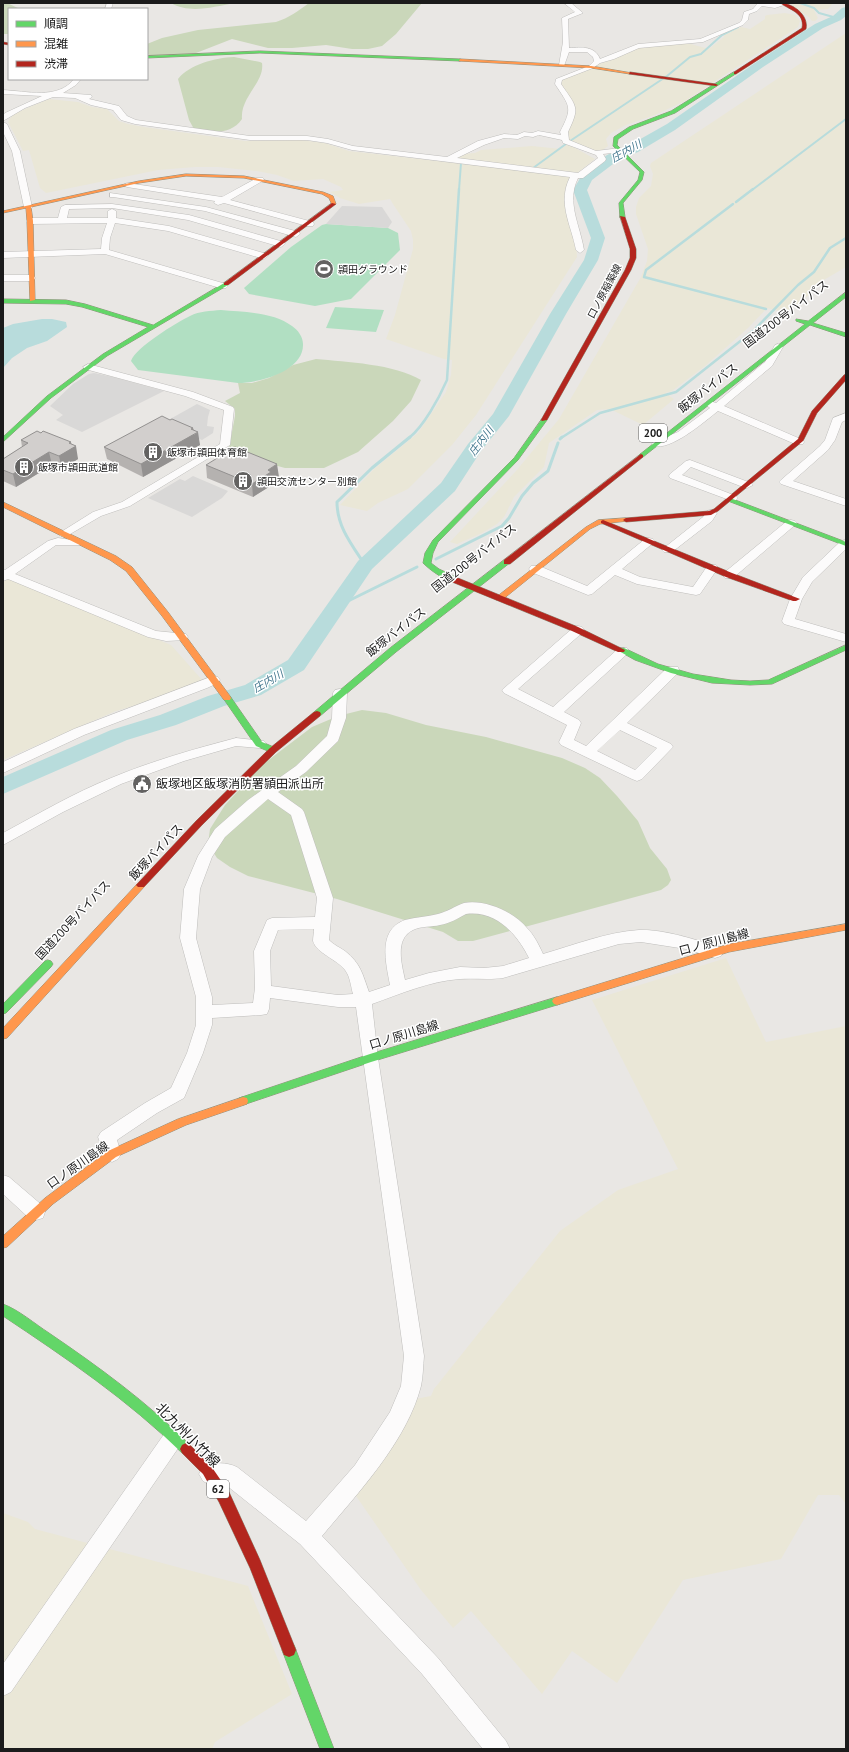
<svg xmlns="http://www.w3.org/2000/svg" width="849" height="1752" font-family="'PT Sans','Noto Sans JP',sans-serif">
	<rect width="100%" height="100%" fill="#e9e7e4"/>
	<!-- farmland -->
	<g fill="#eae7d7">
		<polygon points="797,3 833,3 828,9 814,10 818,18 815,21 812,21 809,17 790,5"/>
		<polygon points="785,13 795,15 800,21 798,27 685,101 655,115 626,125 611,133 606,139 608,146 600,152 570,141 568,138 566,132 575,115 571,101 561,84 562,79 601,63 611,60 639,47 687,43 709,49 724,37 724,35 741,27 750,29 765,19 765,16 767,15"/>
		<polygon points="846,33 846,267 822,281 814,291 786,313 767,308 748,328 705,366 672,391 665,393 674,399 643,425 610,409 597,410 549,443 544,467 514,497 504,517 497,524 482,533 457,544 450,542 516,471 559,419 641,277 647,261 648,249 636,214 636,207 639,198 651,186 653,174 650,166 651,163"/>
		<polygon points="49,99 78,102 92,107 107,109 119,121 128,124 144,127 245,141 300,140 325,143 349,151 571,176 565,191 565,205 576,240 577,257 476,415 452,445 408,489 378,503 367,511 340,505 374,469 418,433 446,392 451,375 452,360 444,359 386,339 395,315 413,249 413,240 411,231 393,204 390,199 359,204 340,198 330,192 343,190 341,187 323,179 294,181 277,175 257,171 218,167 195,167 158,170 46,193 40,188 29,150 23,151 8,122 13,114"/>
		<polygon points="568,144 595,159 576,174 455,158 462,154 475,153 481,150 532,146 561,149"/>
		<polygon points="7,577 171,645 203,681 174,694 116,711 3,760 3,580"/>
		<polygon points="726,958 766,1042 846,1026 846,1504 839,1495 818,1495 781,1559 683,1580 617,1683 572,1651 542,1694 471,1611 453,1628 421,1590 354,1493 415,1399 431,1396 434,1389 560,1231 618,1190 678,1169 592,1000"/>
		<polygon points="3,1513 28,1522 35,1529 248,1586 292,1694 215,1742 212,1749 3,1749"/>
	</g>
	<!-- forest -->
	<g fill="#cad7ba">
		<polygon points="3,3 7,3 20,9 9,9 9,34 3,34"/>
		<path d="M171 3H234C214 7 189 14 171 3Z"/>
		<path d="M309 3H422L396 34 382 46 368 49H352L326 45 292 48H268L232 39 191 55 152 56 147 54V44L162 38 198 30 276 22C289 18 298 11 309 3Z"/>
		<path d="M234 57 260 62 262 63C265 82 240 97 242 119 230 136 212 132 194 129L189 120 178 79C190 64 215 58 234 57Z"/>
		<path d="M316 359C346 362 395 364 421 380L411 401 393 421 358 452 324 468H285L230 453 229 448 235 416V409L225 401 240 393 238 383H252L269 378 293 365Z"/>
		<polygon points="362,710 386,713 426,725 486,737 562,758 585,768 600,778 617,796 638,821 650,848 667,869 671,880 668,885 661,890 473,941 458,941 443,932 337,899 248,876 230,867 217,858 208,844 210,829 225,805 262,765 312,727 338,716"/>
	</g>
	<!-- pitch -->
	<g fill="#b1dfc2">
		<polygon points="326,224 388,228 398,233 400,250 351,299 315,306 249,294 244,288 291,247 322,225"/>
		<polygon points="335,307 384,310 376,332 326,328"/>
		<path d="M221 310C243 312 274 312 292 326 298 330 303 337 303 344 304 371 259 383 238 383L138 370 131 361C136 347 176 323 190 316 200 311 210 311 221 310Z"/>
	</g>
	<!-- parking -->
	<g fill="#d9d8d7">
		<polygon points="342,206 382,207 392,222 388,228 326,224"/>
		<polygon points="94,373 113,377 164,391 82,432 56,420 63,415 50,406 73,384 89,374"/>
		<polygon points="197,404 210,410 208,417 207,426 214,427 213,433 202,440 163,423"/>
		<polygon points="193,476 228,491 222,498 192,517 148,498 180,479 185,481"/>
	</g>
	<!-- water -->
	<polygon fill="#b8dcdc" points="42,319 52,319 66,322 67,327 47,341 27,348 12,358 3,368 3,328 13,324"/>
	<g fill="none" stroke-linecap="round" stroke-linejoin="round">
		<!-- stream-far2 -->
		<g stroke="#b8dcdc" stroke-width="2">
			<polyline points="800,3 814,8 819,13 837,18"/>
			<polyline points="529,171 570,141 667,76 690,57 701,54 722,35 738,27"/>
			<polyline points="459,190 461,163 465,163"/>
			<polyline points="752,190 846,119"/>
		</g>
		<!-- stream-far1 -->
		<g stroke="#b8dcdc" stroke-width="2.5">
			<polyline points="736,202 753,189"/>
			<polyline points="733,204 646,270 644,277 766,309"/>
			<polyline points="756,328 798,285 814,272 830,248 846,238"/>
			<path d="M409 438C424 426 439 398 447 380L459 189"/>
			<polyline points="561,438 600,413 676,392 753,331"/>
		</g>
		<!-- stream -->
		<g stroke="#b8dcdc" stroke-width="3">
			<polyline points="560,439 562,437"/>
			<polyline points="436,559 502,526 509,518 522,496 533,483 548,471 558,443"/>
			<path d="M365 565C352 545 337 527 337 502L372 468 410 437"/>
			<polyline points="334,608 417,567"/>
		</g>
		<!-- river -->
		<polygon fill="#b8dcdc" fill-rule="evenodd" points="846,7 846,16 841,20 823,28 763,67 675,130 638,152 617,161 592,180 587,190 605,238 598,260 566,314 509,416 481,451 455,491 372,569 304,670 261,695 224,706 176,725 127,740 3,794 3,777 111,730 160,715 208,696 245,685 288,660 358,561 441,483 468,444 493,414 550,314 584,260 591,238 573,190 582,175 607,155 628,146 667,124 755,63 815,24 833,16 842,8"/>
		<!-- street casing -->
		<g stroke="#bfbebc" stroke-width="1">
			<g id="street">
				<polygon points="107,3 113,3 111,9 105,9"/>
				<path d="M564 3H571L583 13 568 19 569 48C582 47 595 46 600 59L638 44 700 39 739 23 742 20 744 12 753 9 758 3 787 4 775 8 762 6 757 11 749 14 748 20 743 25 703 42 639 48 614 59 600 63 593 68 562 80 561 84C577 107 580 107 568 132L569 140 596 151 620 148 624 150 620 152 603 154 606 159 605 161 583 178H578C566 202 580 225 584 250L580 253 576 250C571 224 557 203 570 177L352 150 327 143 307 140H250L135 124 121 120 113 110 91 105 75 98 53 97 25 108 3 121V115L5 113 42 96 3 94V90C26 91 58 100 74 79H81L76 85 63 93 91 95 92 97 89 99 119 106 127 116 136 120 250 136H307L328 139 353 146 447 157 478 141 504 134 517 135 524 132 532 133 538 131 561 135 560 132C573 107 570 107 555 84L556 79 589 66 594 61 593 57 587 52H569L564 66 559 65 563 42 562 18 575 12ZM539 135 562 140 563 143 596 155 598 158 578 173 457 158 484 145 504 138 518 139 525 136 533 137Z"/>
				<polygon points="3,122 7,124 20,151 32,207 31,209 28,209 24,207 12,151 3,132"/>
				<polygon points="257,178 263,178 264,180 230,200 313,222 314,224 313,226 307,226 224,203 218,205 214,203 215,201 127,187 123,185 127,183 222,197"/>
				<polygon points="110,193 206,207 299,232 300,234 296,237 205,211 113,197 110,197"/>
				<polygon points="112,204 189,215 284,242 285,244 281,247 188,220 112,208 69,209 67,218 108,218 108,211 112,209 116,211 116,218 169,226 267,254 268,256 264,259 168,231 115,223 110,238 109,250 226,284 228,286 226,288 220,288 105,254 3,258 3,252 101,249 102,238 107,223 30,224 26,221 30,218 58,218 61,207 65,205"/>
				<polygon points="3,275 32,275 36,278 32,281 3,281"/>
				<path d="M778 344 783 347 772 366 724 406 803 440 804 442 803 444H795L718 411C704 422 671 451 653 446L652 444 653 442 678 432 710 408 705 404 706 402 710 401 716 403 765 362 775 345Z"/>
				<polygon points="88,364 193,392 233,407 234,409 230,445 130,506 101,516 65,537 61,536 59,534 61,532 93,512 122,502 220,444 224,410 185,396 85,369 83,367"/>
				<polygon points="846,413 846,420 842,422 835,440 828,450 793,481 846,499 846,506 781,484 779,482 781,480 820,446 825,440 833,418"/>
				<polygon points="690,460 751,483 753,485 747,488 743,487 691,467 682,475 736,496 738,498 736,500 732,501 670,478 669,476 670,474 686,461"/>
				<polygon points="711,510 717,513 712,521 672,552 664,552 662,550 664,548 703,517 707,511"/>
				<polygon points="791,520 795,521 797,523 795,525 733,578 725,578 723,575 725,572 787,521"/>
				<polygon points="58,538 79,541 81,543 79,545 56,545 15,574 156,631 186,634 188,637 186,640 166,641 148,637 8,579 3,581 3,569 5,570 48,541"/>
				<polygon points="649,538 653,539 655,541 653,543 622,569 640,577 693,587 708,565 716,565 718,568 700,594 696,595 637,584 615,575 592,594 588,595 531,572 529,569 531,566 539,566 587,586 645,539"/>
				<polygon points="846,540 846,549 812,582 802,599 795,619 846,634 846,642 784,624 782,621 790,599 803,577 841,541"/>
				<path d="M578 626 582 627 584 630 582 633 518 689 553 707 619 648H627L629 651 627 654 564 712 579 720 581 723 574 740 586 746 668 667H678L679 670 678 673 627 723 671 744 673 747 642 779 637 781 632 779 561 745 559 742 567 725 504 693 502 690 574 627ZM620 730 657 748 635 770 597 751Z"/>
				<polygon points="213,676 218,677 220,680 218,683 207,688 84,735 3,773 3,762 74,729"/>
				<path d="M340 689 345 690 347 693 346 718 338 741 306 772 278 792 302 809 304 812 333 898 329 940C334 945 339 947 345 951 361 964 362 973 369 992L390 985C386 963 377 930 405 920 416 917 427 917 438 914 447 912 455 906 464 903 485 899 514 912 527 928 534 935 539 945 543 954 574 945 607 932 639 930 664 929 697 940 721 948L723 952 721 956 715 958 686 949 641 942 619 944 503 978C489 980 474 978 460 979 430 981 400 994 372 1004L378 1058 424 1356C423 1366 423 1377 421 1386 407 1441 358 1493 322 1536L438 1658 506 1741 510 1749H483L422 1674 300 1544 226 1485H210L203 1481 199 1474 203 1467C214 1462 226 1462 237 1467L306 1521 355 1465 390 1412 401 1386 404 1356 356 1007H338L270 998 269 1009 267 1014 261 1015 212 1018V1025L203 1053 184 1098 157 1113 117 1140 121 1154 118 1159 112 1162 106 1159 98 1137 101 1132 145 1103 171 1088 187 1053 196 1025V997L180 938 184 889 198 856 215 829 248 800 296 766 327 736 332 718 333 693 335 690ZM268 799 291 815 317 898 315 917 272 918 267 920 254 951 255 988 253 1003 212 1005V997L196 938 200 889 212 857 225 837ZM466 914C496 910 517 934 529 958L503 966 484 968 460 967 429 973 405 980C402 965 394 939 413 930 421 926 432 927 440 925 450 923 457 919 466 914ZM314 929C314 932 313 938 313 941 316 953 338 960 345 970 350 976 351 987 353 994L338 995 271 986 270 951 278 930Z"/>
				<path d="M236 738 264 741 266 744 264 747 259 748 236 746 184 761 121 784 63 812 3 845V833C38 814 74 793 111 778 152 761 194 749 236 738Z"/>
				<polygon points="3,1175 9,1177 43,1206 45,1212 43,1218 36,1220 29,1218 3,1194"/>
				<polygon points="174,1427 181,1430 184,1437 181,1444 11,1692 3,1696 3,1664 167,1430"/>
			</g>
		</g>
		<!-- fast casing -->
		<g stroke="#92907e" stroke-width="1">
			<g id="fast">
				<polygon points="260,51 460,59 462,60 460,61 260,53 147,58 147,56"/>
				<polygon points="734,72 737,73 675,113 633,129 618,139 617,145 644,172 642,180 623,203 625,217 620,218 619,203 638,180 640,172 613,146 614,137 629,127 671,111"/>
				<polygon points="226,282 229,284 228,285 107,356 51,398 3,442 3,437 47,396 103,354 148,327 82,307 66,304 3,303 3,299 66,300 85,304 153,325"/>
				<polygon points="846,292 846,297 813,323 846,333 846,337 810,325 643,457 639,457 639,455 805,324 796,321 796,319 808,321"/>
				<path d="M542 419 547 420 518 460 438 542 433 553 431 563 439 569 458 578V582C447 583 430 570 423 563L425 553 433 540 514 458Z"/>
				<polygon points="730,498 846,542 846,546 728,501 728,499"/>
				<polygon points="504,560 510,560 511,562 396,652 320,716 314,716 313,714 314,712 390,648"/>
				<polygon points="846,645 846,650 772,684 750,685 712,683 671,673 635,660 617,650 618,648 624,648 658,664 693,674 731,680 750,681 768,680"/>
				<polygon points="227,695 230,696 262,742 276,748 277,750 276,752 270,752 256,746 223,698"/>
				<polygon points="48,960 51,961 53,964 51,967 6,1013 3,1014 3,1004 45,961"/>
				<polygon points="557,997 560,998 562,1001 560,1004 371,1062 243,1105 239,1104 238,1101 239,1098 370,1054"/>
				<path d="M3 1304C19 1310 35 1324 49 1333 99 1367 147 1402 190 1445L192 1449 190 1453 186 1455 182 1453C128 1400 66 1358 3 1316Z"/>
				<polygon points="289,1643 294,1645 334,1749 320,1749 282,1650 284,1645"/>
			</g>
		</g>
		<!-- slow casing -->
		<g stroke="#92907e" stroke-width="1">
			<g id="slow">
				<polygon points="460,59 591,66 632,73 630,74 591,68 459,61"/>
				<polygon points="186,174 244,176 323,192 333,196 336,204 332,205 329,198 322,194 244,178 186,176 139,183 31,207 33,221 35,300 30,301 27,221 26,208 3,213 3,211 139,181"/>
				<polygon points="3,502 116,556 132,567 168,612 230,696 231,698 230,700 224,700 162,616 126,571 110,560 3,507"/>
				<polygon points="626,518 629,520 628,521 600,524 590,529 502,600 496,600 495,598 586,527 598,520"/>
				<polygon points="141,882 144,883 146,885 144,887 7,1038 3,1039 3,1028 138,883"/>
				<polygon points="846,924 846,930 729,952 557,1005 554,1004 552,1001 554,998 557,997 729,944"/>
				<polygon points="243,1097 247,1098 248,1101 247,1104 186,1125 116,1157 53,1204 7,1247 3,1248 3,1236 45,1198 108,1151 178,1119"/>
			</g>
		</g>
		<!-- jam casing -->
		<g stroke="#92907e" stroke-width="1">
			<g id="jam">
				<path d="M780 3C793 3 809 15 806 29L736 74H734V72L802 28C805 13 790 10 780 3Z"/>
				<polygon points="3,42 9,43 9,45 3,44"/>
				<polygon points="630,72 716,84 718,85 716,86 629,74"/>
				<polygon points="332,203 336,204 228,285 224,285 224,283"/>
				<polygon points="620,216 625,217 636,249 636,258 631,270 547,420 542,421 541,420 625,270 630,258 630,249"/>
				<polygon points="846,374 846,380 817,413 803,441 718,511 711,515 626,522 623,520 626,518 709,511 714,509 798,439 812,411 844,375"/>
				<polygon points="641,454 643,455 643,457 510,564 504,564 504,560"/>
				<polygon points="603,520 732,573 800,599 796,601 793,601 726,577 601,523 601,521"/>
				<polygon points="452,578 458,578 578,627 625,650 624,652 618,652 572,631 452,582"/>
				<polygon points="317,711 320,712 321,714 320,716 276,752 202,825 144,887 138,887 136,885 138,883 196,821 270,748 314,712"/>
				<polygon points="186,1443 190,1445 211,1466 229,1492 260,1560 296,1650 294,1655 289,1657 284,1655 250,1568 219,1502 203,1474 182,1453 180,1449 182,1445"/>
			</g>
		</g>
		<!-- street -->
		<use href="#street" fill="#fcfbfb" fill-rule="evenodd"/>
		<!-- fast -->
		<use href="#fast" fill="#63d668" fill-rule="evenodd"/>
		<!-- slow -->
		<use href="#slow" fill="#ff974d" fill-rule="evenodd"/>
		<!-- jam -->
		<use href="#jam" fill="#b3261e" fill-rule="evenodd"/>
	</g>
	<!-- wall -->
	<g fill="#b5b2b0">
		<polygon points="170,420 193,428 200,445 143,477 107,459 104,447"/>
		<polygon points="21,440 72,444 78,459 62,469 52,465 16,487 3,481 3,459 22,447"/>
		<polygon points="206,465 279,477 272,481 272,485 253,497 207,478"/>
	</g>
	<!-- shaded-wall -->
	<g fill="#939190">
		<polygon points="193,428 194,435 198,432 200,445 143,477 141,464"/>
		<polygon points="71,442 72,448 76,446 78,459 62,469 59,456 69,443"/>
		<polygon points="49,452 52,465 16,487 13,474"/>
		<polygon points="277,464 279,477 272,481 272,485 253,497 252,484 268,470"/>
	</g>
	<!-- building -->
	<g fill="#d2cfcd" stroke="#939190">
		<polygon points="162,416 170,420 172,419 193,428 191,429 198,432 141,464 104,447"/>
		<polygon points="37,431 41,433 43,431 71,442 69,443 76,446 59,456 49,452 13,474 3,470 3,459 28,443 21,440"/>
		<polygon points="235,447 277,464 268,470 271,472 252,484 206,465"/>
	</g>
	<!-- icons -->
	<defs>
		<g id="stadium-disc" transform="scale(1)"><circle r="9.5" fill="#636261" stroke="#fff"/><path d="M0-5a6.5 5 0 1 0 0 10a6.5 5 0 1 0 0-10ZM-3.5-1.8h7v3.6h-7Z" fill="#fff"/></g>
		<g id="building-disc" transform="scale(1)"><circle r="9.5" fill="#636261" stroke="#fff"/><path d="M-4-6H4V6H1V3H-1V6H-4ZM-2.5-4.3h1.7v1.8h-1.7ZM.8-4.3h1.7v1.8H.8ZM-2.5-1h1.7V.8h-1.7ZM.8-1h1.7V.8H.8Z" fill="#fff"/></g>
		<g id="civic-disc" transform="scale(1)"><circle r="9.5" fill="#636261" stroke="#fff"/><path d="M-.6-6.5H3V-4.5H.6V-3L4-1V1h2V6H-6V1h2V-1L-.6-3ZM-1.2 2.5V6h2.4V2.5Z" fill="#fff"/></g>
	</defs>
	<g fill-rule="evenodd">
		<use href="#stadium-disc" x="324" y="269"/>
		<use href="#building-disc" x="153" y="452"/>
		<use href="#building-disc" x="24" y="467"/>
		<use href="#building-disc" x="243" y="481"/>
		<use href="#civic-disc" x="142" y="784"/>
	</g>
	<g text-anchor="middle" stroke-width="3" stroke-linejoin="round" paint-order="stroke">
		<!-- far-poi labels -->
		<g font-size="10" fill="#1b1b1b" stroke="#fff" text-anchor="start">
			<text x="338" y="273">頴田グラウンド</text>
			<text x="167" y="456">飯塚市頴田体育館</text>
			<text x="38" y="471">飯塚市頴田武道館</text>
			<text x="257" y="485">頴田交流センター別館</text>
		</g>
		<!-- far-street labels -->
		<g font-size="10" fill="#1b1b1b" stroke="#fff">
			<text transform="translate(604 291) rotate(-62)" y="4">口ノ原稲築線</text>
		</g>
		<!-- far-water labels -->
		<g font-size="11" font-style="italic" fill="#45798f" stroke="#fff">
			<text transform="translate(626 151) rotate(-29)" y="4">庄内川</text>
			<text transform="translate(481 441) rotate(-53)" y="4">庄内川</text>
			<text transform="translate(268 681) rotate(-30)" y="4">庄内川</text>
		</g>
		<!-- shield labels -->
		<g fill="#fff" stroke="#5f5f5f" stroke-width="1">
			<rect x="639" y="424" width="28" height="18" rx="3"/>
			<rect x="207" y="1480" width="22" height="18" rx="3"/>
		</g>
		<g font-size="11" font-weight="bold" fill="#1b1b1b">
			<text x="653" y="437">200</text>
			<text x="218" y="1493">62</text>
		</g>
		<!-- street labels -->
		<g font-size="12" fill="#1b1b1b" stroke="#fff">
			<text transform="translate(786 314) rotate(-37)" y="4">国道200号バイパス</text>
			<text transform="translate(708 388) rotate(-38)" y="4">飯塚バイパス</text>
			<text transform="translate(474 558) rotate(-38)" y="4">国道200号バイパス</text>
			<text transform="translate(396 632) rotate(-38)" y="4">飯塚バイパス</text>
			<text transform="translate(156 852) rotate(-47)" y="4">飯塚バイパス</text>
			<text transform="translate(73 920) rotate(-47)" y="4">国道200号バイパス</text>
			<text transform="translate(714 942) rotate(-15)" y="4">口ノ原川島線</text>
			<text transform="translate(404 1035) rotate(-17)" y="4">口ノ原川島線</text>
			<text transform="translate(78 1165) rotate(-35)" y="4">口ノ原川島線</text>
		</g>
		<!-- poi labels -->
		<g font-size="12" fill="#1b1b1b" stroke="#fff" text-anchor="start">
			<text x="156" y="788">飯塚地区飯塚消防署頴田派出所</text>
		</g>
		<!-- near-street labels -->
		<g font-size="14" fill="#1b1b1b" stroke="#fff">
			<text transform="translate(188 1435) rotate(45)" y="5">北九州小竹線</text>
		</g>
	</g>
	<!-- border -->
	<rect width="849" height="1752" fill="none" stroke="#1b1b1b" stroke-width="8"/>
	<!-- legend -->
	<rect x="8" y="8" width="140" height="72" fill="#ffffff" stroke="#a4a4a4"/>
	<rect x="16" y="21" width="20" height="6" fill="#63d668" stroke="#a4a4a4"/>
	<text x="44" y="28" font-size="12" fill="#1b1b1b">順調</text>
	<rect x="16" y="41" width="20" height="6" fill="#ff974d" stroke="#a4a4a4"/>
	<text x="44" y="48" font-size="12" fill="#1b1b1b">混雑</text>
	<rect x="16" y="61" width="20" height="6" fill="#b3261e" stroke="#a4a4a4"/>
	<text x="44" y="68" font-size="12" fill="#1b1b1b">渋滞</text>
</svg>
